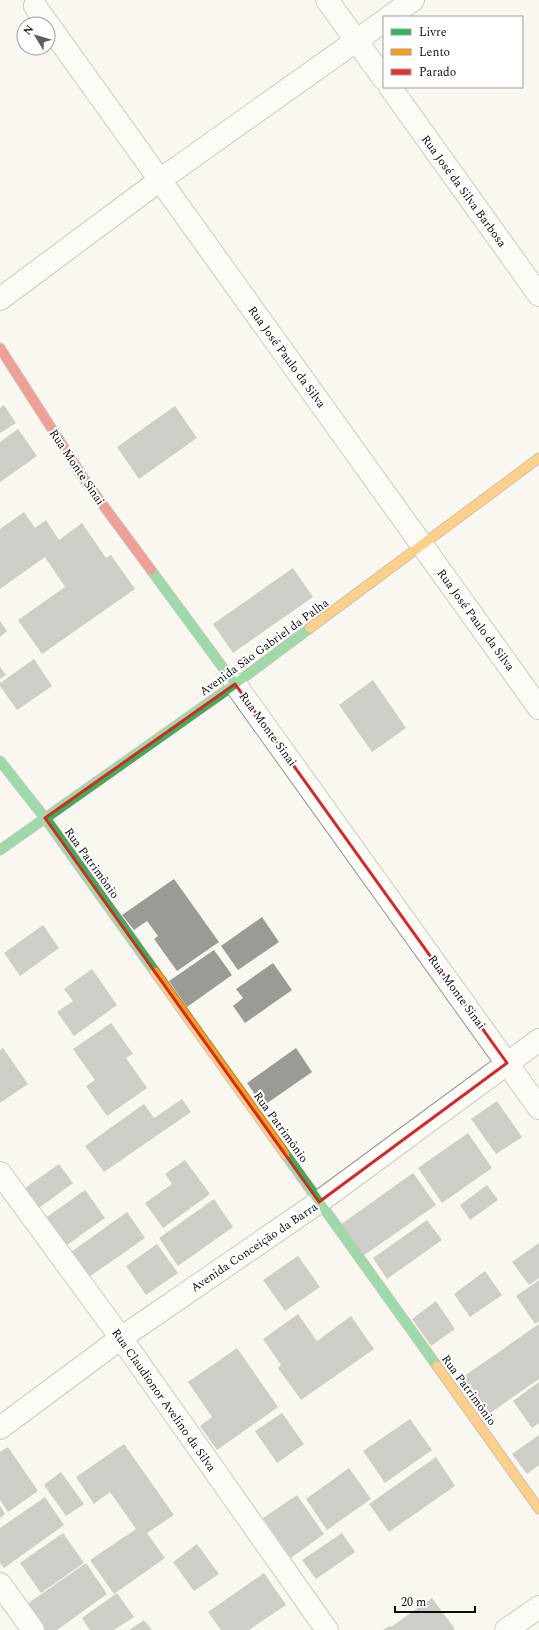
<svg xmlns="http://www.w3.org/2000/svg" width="539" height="1630" font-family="Spectral,serif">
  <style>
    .building { fill: #9c9a96 }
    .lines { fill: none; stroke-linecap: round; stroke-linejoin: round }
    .street-casing { stroke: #93928f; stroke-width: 24 }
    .fast-casing { stroke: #8a8885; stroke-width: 11 }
    .slow-casing { stroke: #8a8885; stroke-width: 11 }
    .jam-casing { stroke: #8a8885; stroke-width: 11 }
    .street { stroke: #fefefd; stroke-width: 22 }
    .fast { stroke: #30b455; stroke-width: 9 }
    .slow { stroke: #ff9f0a; stroke-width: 9 }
    .jam { stroke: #e5322d; stroke-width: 9 }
    .marked { fill: none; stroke: #d62828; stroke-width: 3; stroke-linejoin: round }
    .labels { text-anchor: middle; stroke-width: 4; stroke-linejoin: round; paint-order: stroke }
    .street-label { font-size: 12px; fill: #0c0c0c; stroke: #fff }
  </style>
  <rect width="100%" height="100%" fill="#faf7f0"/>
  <path class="building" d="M4 405 16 423 0 433V408Z
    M175 406 197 438 139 479 117 447Z
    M18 429 37 456 0 482V442Z
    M24 512 35 528 46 520 59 540 82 523 106 558 111 555 135 589 42 654 18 620 65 587 45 557 0 589V529Z
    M293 568 313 597 233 653 213 624Z
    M0 621 7 631 0 637Z
    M34 659 52 686 17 710 0 686V683Z
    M0 667 6 675 0 679Z
    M373 680 406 728 372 752 339 705Z
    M174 879 219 942 177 971 154 939 158 936 147 921 134 930 122 915Z
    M262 917 279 942 238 970 221 946Z
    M43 925 59 948 20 976 4 953Z
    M214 950 232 975 187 1007 169 981Z
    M273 963 292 990 245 1023 233 1006 243 998 236 989Z
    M92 969 117 1005 74 1036 57 1012 73 1001 64 989Z
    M111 1023 133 1054 126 1058 147 1088 107 1116 86 1086 95 1080 73 1049Z
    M3 1048 28 1084 0 1103V1050Z
    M296 1048 312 1072 263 1106 247 1083Z
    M182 1099 191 1112 104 1172 85 1146 144 1104 154 1118Z
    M497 1101 522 1137 496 1154 471 1119Z
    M468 1133 492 1168 442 1203 418 1168Z
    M185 1160 210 1194 163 1228 145 1203 172 1184 165 1174Z
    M59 1164 73 1183 39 1208 25 1188Z
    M413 1173 436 1205 363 1256 340 1225Z
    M487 1185 498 1200 470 1220 460 1205Z
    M85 1190 105 1218 64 1247 44 1219Z
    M214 1199 233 1227 178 1266 159 1238Z
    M127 1212 145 1238 89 1277 71 1252Z
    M427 1220 442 1240 387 1279 373 1258Z
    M539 1243V1278L529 1285 512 1262Z
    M157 1244 178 1273 146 1295 126 1266Z
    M298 1256 320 1287 285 1311 263 1280Z
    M485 1271 502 1295 470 1317 454 1294Z
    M539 1280V1321L535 1324 516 1296Z
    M436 1301 455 1329 431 1346 412 1319Z
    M298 1314 317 1341 351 1316 374 1349 301 1400 278 1368 281 1365 263 1339Z
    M539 1324V1379L483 1418 457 1381Z
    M237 1348 278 1407 217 1450 200 1426 212 1417 188 1382Z
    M539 1382V1423L532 1428 513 1401Z
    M282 1413 304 1444 277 1463 255 1431Z
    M410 1419 432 1450 385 1483 363 1451Z
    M539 1435V1465L527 1474 512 1454Z
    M124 1444 174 1515 147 1533 165 1558 114 1594 90 1560 136 1529 110 1492 94 1504 76 1477Z
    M8 1447 38 1491 8 1512 0 1500V1452Z
    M436 1457 455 1486 389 1532 369 1504Z
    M349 1468 371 1499 327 1530 306 1499Z
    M61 1472 84 1504 66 1516 44 1485Z
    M297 1495 324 1534 291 1558 263 1518Z
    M45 1497 64 1525 4 1568 0 1563V1528Z
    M0 1506 5 1514 0 1518Z
    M63 1533 84 1563 41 1593 20 1563Z
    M342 1533 355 1552 316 1579 302 1560Z
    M197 1544 219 1574 194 1591 173 1562Z
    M86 1563 107 1594 57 1630H45L27 1604Z
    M264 1573 286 1605 249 1630H221L208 1612Z
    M117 1593 134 1617 114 1630H90L82 1618Z
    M432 1598 455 1629 453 1630H383L390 1626 391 1627Z
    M144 1620 152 1630H129Z"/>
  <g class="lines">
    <g class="street-casing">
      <path id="street" d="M327 0 384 79
        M35 6 539 708
        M389 17 413 0
        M390 87 539 295
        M0 299 160 180 384 21
        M235 684 539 1108
        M0 1173 121 1338 327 1630
        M0 1428 121 1338 319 1202 539 1040
        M0 1584 33 1630
        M506 1630 539 1607"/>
    </g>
    <g class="fast-casing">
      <path id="fast" d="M151 570 235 684
        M0 761 45 818 155 972
        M0 850 235 684 310 628
        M285 1154 437 1366"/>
    </g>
    <g class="slow-casing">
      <path id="slow" d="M310 628 539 458
        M155 972 285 1154
        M437 1366 539 1509"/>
    </g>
    <g class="jam-casing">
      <path id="jam" d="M0 348 86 482 151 570"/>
    </g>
    <use href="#street" class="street"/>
    <use href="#fast" class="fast"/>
    <use href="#slow" class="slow"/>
    <use href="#jam" class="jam"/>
  </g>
  <path d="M0 0H539V1630H0ZM235 684 507 1063 319 1202 45 818Z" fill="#faf7f0" fill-opacity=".55" fill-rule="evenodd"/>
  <path class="marked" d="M235 684 507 1063 319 1202 45 818Z"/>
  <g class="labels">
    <g class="street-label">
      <text transform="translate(464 191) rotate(54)" y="4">Rua José da Silva Barbosa</text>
      <text transform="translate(287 357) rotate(54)" y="4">Rua José Paulo da Silva</text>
      <text transform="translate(77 467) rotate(56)" y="4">Rua Monte Sinai</text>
      <text transform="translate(476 620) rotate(54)" y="4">Rua José Paulo da Silva</text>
      <text transform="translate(264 647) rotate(-36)" y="4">Avenida São Gabriel da Palha</text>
      <text transform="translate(268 729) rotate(54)" y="4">Rua Monte Sinai</text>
      <text transform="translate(92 863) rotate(54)" y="4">Rua Patrimônio</text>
      <text transform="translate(457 992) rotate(54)" y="4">Rua Monte Sinai</text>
      <text transform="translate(281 1127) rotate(54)" y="4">Rua Patrimônio</text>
      <text transform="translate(254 1247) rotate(-34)" y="4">Avenida Conceição da Barra</text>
      <text transform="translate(469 1390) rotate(54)" y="4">Rua Patrimônio</text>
      <text transform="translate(164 1400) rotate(55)" y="4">Rua Claudionor Avelino da Silva</text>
    </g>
  </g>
  <rect x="383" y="16" width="140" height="72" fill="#ffffff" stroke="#9e9e9e"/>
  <rect x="391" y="29" width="20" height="6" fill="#30b455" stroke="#9e9e9e"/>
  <text x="419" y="36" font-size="12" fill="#0c0c0c">Livre</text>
  <rect x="391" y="49" width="20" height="6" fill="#ff9f0a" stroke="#9e9e9e"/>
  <text x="419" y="56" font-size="12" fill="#0c0c0c">Lento</text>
  <rect x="391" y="69" width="20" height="6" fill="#e5322d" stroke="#9e9e9e"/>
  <text x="419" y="76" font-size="12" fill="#0c0c0c">Parado</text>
  <g transform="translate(36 36) rotate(308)"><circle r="19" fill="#ffffff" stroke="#9e9e9e"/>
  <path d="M0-3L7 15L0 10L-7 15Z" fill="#5f5e5c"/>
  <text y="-6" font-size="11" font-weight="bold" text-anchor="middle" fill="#0c0c0c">N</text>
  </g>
  <path d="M395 1606v6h80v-6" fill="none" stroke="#0c0c0c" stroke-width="2"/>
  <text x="401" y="1606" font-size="12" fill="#0c0c0c" stroke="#ffffff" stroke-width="3" paint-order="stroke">20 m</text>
</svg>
